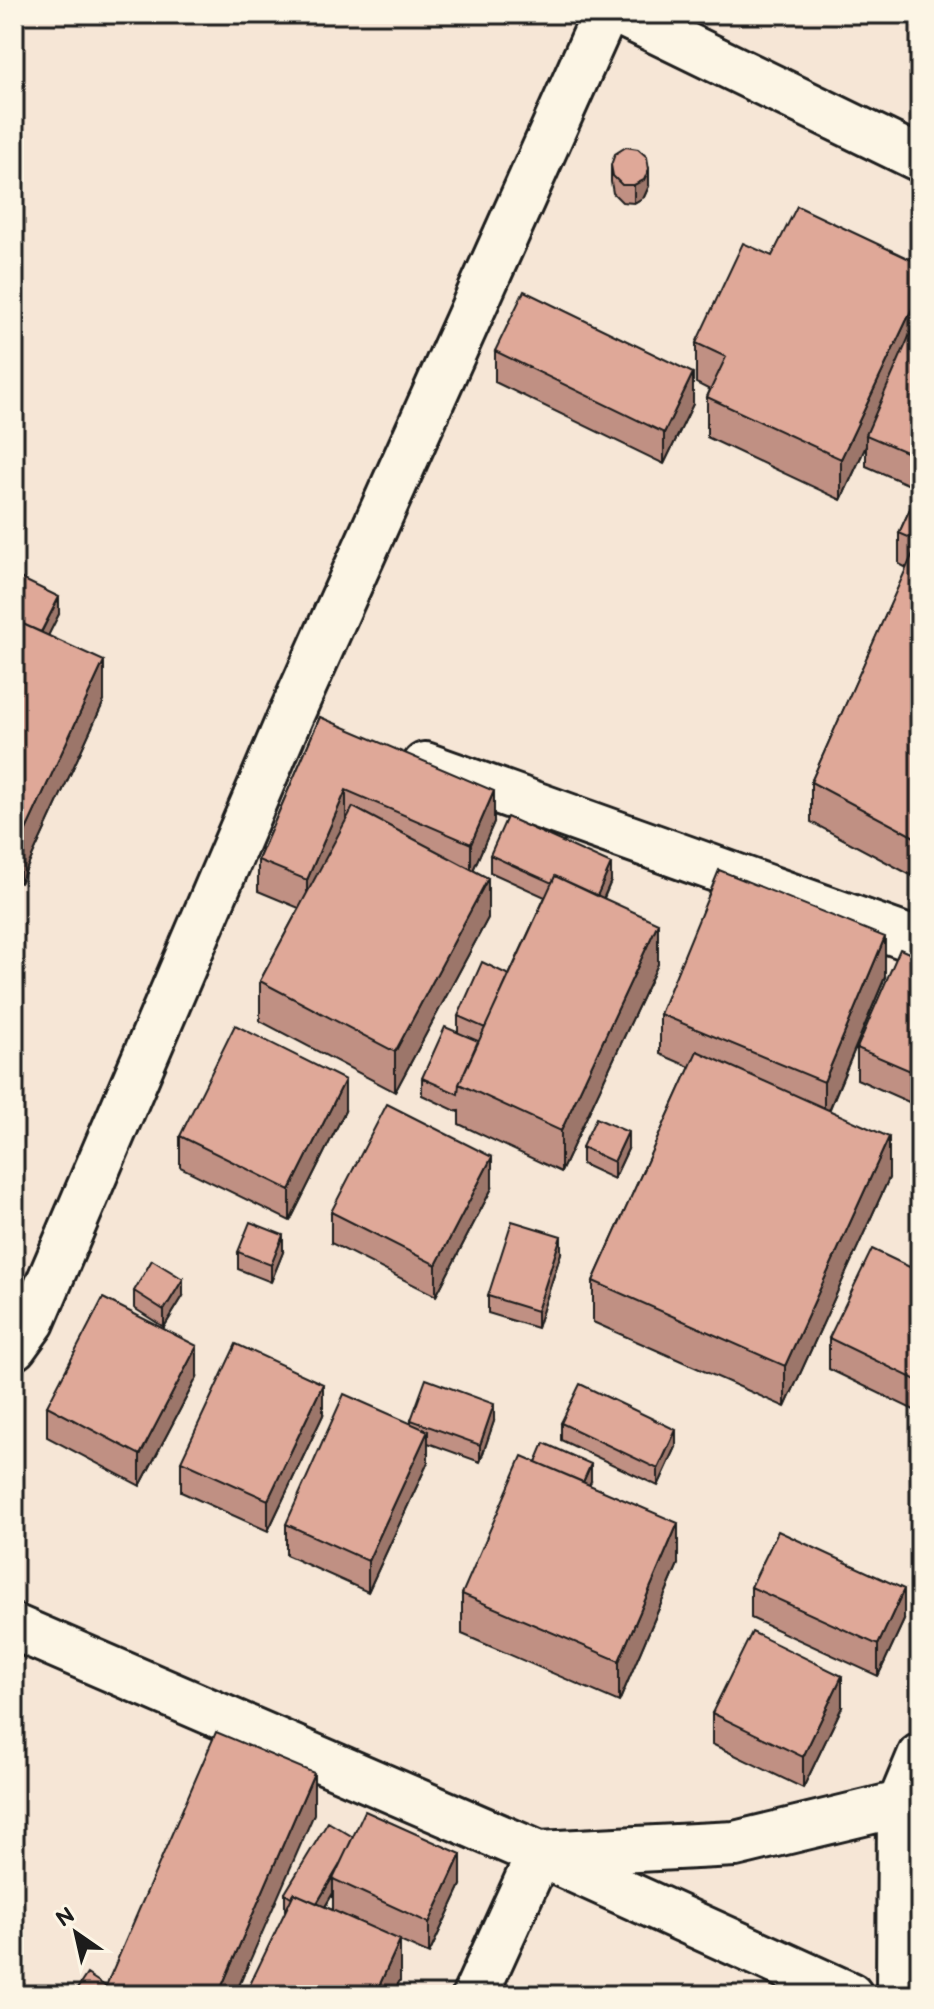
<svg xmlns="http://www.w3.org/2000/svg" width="934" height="2009" font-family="'Balsamiq Sans',sans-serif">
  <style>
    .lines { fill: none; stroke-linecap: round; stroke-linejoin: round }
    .minor-casing { stroke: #1c1c1c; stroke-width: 50 }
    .minor { stroke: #fcf5e5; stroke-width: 44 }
    .wall { fill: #c09083; stroke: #1c1c1c; stroke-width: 2; fill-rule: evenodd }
    .shaded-wall { fill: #9c766a; stroke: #1c1c1c; stroke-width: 2 }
    .building { fill: #dfa898; stroke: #1c1c1c; stroke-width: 2 }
  </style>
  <rect width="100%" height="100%" fill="#f6e6d6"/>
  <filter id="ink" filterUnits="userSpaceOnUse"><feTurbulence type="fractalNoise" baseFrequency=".0125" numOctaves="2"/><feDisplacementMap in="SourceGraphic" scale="16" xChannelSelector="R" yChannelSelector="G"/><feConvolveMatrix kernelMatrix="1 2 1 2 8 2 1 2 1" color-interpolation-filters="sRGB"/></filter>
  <g filter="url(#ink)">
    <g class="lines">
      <g class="minor-casing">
        <path id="minor" d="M622 14 920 159
          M425 765 920 942
          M14 1347 32 1322 290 717 605 14
          M14 1627 539 1854 850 1995
          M475 1995 539 1854 735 1844 900 1804
          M899 1995 900 1804 920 1756"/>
      </g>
      <use href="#minor" class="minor"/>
    </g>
    <path class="wall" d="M611 165 649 186 644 197 634 203 622 202 613 193 611 182Z
      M772 256 920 264V880L811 822V782L907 568 899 564V533L919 489 866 466V446L841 500 707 437V397L710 390 696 383V343Z
      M495 351 693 404 664 464 495 382Z
      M14 575 59 614 48 635 104 701 20 883 14 880Z
      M320 717 494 822 473 870 488 918 395 1092 260 1021V981L299 908 258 891V860Z
      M490 855 611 881 604 898 658 964 561 1172 459 1124V1110L458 1112 422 1095V1078L458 1032V1016L509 975 545 897 490 872Z
      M920 958V1107L857 1079V1048Z
      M885 977 829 1111 889 1178 785 1407 593 1322V1281L690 1067 660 1054V1014Z
      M345 1111 290 1221 180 1167V1136Z
      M582 1147 628 1149 614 1179 582 1164Z
      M492 1188 436 1296 331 1243V1212Z
      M238 1252H283L271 1282 238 1269Z
      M561 1253 537 1328 488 1313V1296Z
      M920 1272V1413L829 1369V1338Z
      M134 1291 183 1296 164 1327 134 1308Z
      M197 1377 140 1486 47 1437V1406Z
      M323 1415 268 1531 181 1492V1461Z
      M411 1420 494 1421 480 1462 428 1443V1462L368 1592 286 1555V1524L411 1424Z
      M561 1423 676 1447 658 1486 561 1440Z
      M536 1462 591 1481 589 1485 678 1564 619 1702 462 1634V1594Z
      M751 1587 904 1620 878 1676 751 1618Z
      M842 1707 803 1788 712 1744V1713Z
      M353 1837 461 1885 429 1954 400 1941V1980L285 1911V1893ZM333 1893V1910L325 1907Z"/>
    <path class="shaded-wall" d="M649 169V186L644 197 634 203V185Z
      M920 292V333L866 435V446L841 500V459Z
      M693 373V404L664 464V433Z
      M59 597V614L40 652V635Z
      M104 661V701L20 883V843Z
      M346 790V821L307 911V880Z
      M494 791V822L471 875V844Z
      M611 864V881L594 919V902Z
      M488 878V918L395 1092V1052Z
      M658 923V964L561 1172V1131Z
      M885 937V977L824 1122V1082Z
      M345 1080V1111L290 1221V1190Z
      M628 1132V1149L614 1179V1162Z
      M889 1137V1178L785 1407V1366Z
      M492 1157V1188L436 1296V1265Z
      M283 1235V1252L271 1282V1265Z
      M561 1236V1253L537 1328V1311Z
      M183 1279V1296L164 1327V1310Z
      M197 1346V1377L140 1486V1455Z
      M323 1384V1415L268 1531V1500Z
      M494 1404V1421L480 1462V1445Z
      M676 1430V1447L658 1486V1469Z
      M428 1431V1462L368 1592V1561Z
      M591 1464V1481L577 1513V1496Z
      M678 1523V1564L619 1702V1661Z
      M904 1589V1620L878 1676V1645Z
      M842 1676V1707L803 1788V1757Z
      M314 1773V1814L235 1995H218Z
      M356 1838 333 1879V1893L313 1927V1910Z
      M461 1854V1885L429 1954V1923Z
      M400 1940V1980L393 1995H375Z"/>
    <path class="building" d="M626 147 638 149 647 157 649 169 644 180 634 185H622L613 176 611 165 615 154Z
      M797 206 920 264V292L841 459 707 397 726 357 696 343 743 243 772 256Z
      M524 291 693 373 664 433 495 351Z
      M915 323 920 325V458L866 435Z
      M920 487V542L899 533Z
      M918 542 920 543V840L811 782Z
      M14 575 59 597 41 632 14 620Z
      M14 620 104 661 20 843 14 840Z
      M320 717 494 791 471 844 346 790 307 880 258 860Z
      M353 807 488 878 395 1052 260 981Z
      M507 817 611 864 597 896 555 876 552 883 490 855Z
      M719 870 885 937 824 1082 660 1014Z
      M555 876 658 923 561 1131 459 1084Z
      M900 949 920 958V1075L857 1048Z
      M482 962 509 975 485 1028 458 1016Z
      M235 1025 345 1080 290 1190 180 1136Z
      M445 1027 478 1041 459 1084 458 1094 422 1078Z
      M697 1051 889 1137 785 1366 593 1281Z
      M387 1104 492 1157 436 1265 331 1212Z
      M596 1118 628 1132 614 1162 582 1147Z
      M512 1221 561 1236 537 1311 488 1296Z
      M250 1222 283 1235 271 1265 238 1252Z
      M872 1249 920 1272V1382L829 1338Z
      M152 1260 183 1279 164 1310 134 1291Z
      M103 1298 197 1346 140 1455 47 1406Z
      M236 1344 323 1384 268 1500 181 1461Z
      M426 1379 494 1404 480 1445 411 1420Z
      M580 1384 676 1430 658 1469 561 1423Z
      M344 1394 428 1431 368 1561 286 1524Z
      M544 1443 591 1464 583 1482 536 1462Z
      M522 1456 678 1523 619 1661 462 1594Z
      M778 1531 904 1589 878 1645 751 1587Z
      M752 1632 842 1676 803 1757 712 1713Z
      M216 1732 314 1773 218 1995H102Z
      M365 1811 461 1854 429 1923 333 1879Z
      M328 1822 353 1837 339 1866 317 1903 294 1893 291 1897 285 1893Z
      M294 1893 400 1940 375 1995H245Z
      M87 1974 105 1986 102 1995H73Z"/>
  </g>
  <rect width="934" height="2009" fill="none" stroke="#fcf5e5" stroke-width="48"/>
  <rect x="24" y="24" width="886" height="1961" fill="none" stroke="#1c1c1c" stroke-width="3" filter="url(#ink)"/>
  <g transform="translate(76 1933) rotate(326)" stroke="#fcf5e5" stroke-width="6" paint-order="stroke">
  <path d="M0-6L14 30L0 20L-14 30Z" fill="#1c1c1c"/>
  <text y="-12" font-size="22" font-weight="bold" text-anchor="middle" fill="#1c1c1c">N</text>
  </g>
</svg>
